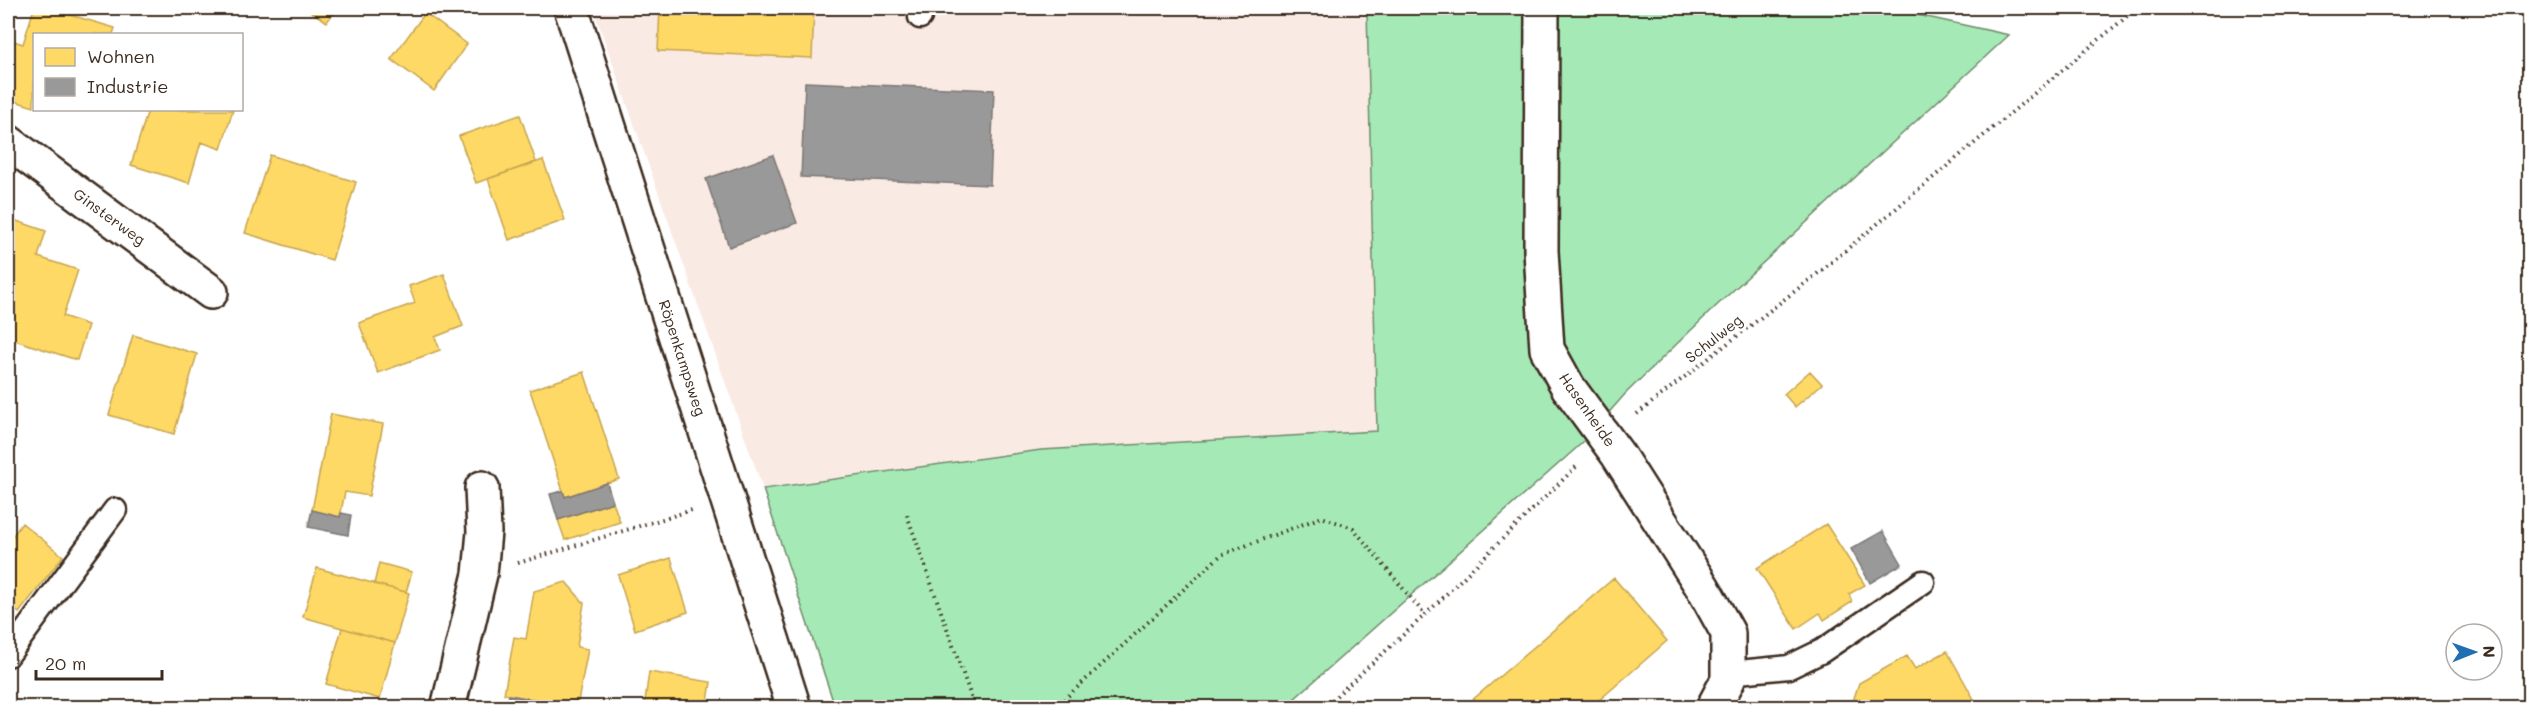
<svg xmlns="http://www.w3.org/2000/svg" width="2537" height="715" font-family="Mali,sans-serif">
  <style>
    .built { fill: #faeae4 }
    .green { fill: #a5eab6; stroke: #708a6a; stroke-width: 1.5 }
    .homes { fill: #ffd966; stroke: #c4a450; stroke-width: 1.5 }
    .industry { fill: #999; stroke: #7d7874; stroke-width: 1.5 }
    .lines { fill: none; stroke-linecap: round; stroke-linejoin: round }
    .service-casing { stroke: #3b2a1e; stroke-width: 27 }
    .minor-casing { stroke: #3b2a1e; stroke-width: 38 }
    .path { stroke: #3b2a1e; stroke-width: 4; stroke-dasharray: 1.5 4.5; stroke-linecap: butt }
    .service { stroke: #fff; stroke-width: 22 }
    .minor { stroke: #fff; stroke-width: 33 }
    .labels { text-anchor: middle; stroke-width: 6; stroke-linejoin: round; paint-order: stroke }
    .street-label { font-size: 15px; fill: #3b2a1e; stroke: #fff }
  </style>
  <rect width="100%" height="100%" fill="#fff"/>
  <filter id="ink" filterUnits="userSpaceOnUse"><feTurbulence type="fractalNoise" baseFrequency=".0167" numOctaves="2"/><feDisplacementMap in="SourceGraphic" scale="12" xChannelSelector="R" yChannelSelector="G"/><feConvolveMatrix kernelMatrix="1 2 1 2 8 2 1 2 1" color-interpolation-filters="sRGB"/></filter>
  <g filter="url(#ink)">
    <path class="built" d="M593 8H1367L1377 431 1041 450 763 489Z"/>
    <path class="green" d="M1367 8H1886L2009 35 1713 309 1626 393 1582 443 1285 707H835L763 489 1041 450 1377 431Z"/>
    <path class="homes" d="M34 8H47L115 28 113 34H34V107L8 99V39L23 44Z
      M305 8H337L327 22Z
      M660 8H814L812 58 658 51Z
      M425 13 467 44 434 91 391 59Z
      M148 110H233L221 149 201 142 189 183 131 165Z
      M520 115 536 162 476 183 459 136Z
      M270 155 356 182 332 260 245 233Z
      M543 160 565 220 509 240 488 179Z
      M8 218 46 231 38 257 78 270 63 316 88 325 77 360 8 338Z
      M444 274 463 326 435 337 440 350 378 373 359 323 415 303 409 286Z
      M133 335 197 354 174 434 109 415Z
      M1810 371 1822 384 1795 407 1784 394Z
      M584 372 619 479 565 497 530 390Z
      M331 414 383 424 369 496 345 492 340 517 312 510Z
      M613 502 620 522 565 540 558 520Z
      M22 523 63 556 19 613 8 604V542Z
      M1826 524 1865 585 1849 594 1852 602 1824 620 1820 613 1796 629 1757 568Z
      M671 558 688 612 635 630 618 575Z
      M379 563 412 572 406 592 374 584Z
      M317 568 409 593 395 643 303 617Z
      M1614 578 1667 641 1620 682 1590 708H1463Z
      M566 582 584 603 577 647 588 649 577 707 504 694 514 637 526 639 534 591Z
      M342 628 395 643 380 699 326 684Z
      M1947 651 1979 708H1859L1854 698 1859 683 1907 656 1915 669Z
      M649 672 711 682 707 708H644Z"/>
    <path class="industry" d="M805 82 994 90 990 185 801 177Z
      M773 155 797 223 729 247 706 179Z
      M607 483 613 502 558 520 550 494 563 491 565 497Z
      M312 510 340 517 341 513 351 515 348 535 308 527Z
      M1883 531 1902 564 1870 583 1851 549Z
      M509 695 565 705V708H506Z"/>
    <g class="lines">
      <g class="service-casing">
        <path id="service" d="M920 8V17
          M8 655 115 510
          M1728 673 1789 667 1822 651 1923 582"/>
      </g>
      <g class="minor-casing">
        <path id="minor" d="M571 8 794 708
          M1542 8 1541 251 1547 349 1568 387 1618 455 1703 588 1728 633V680L1713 708
          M8 142 211 292
          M448 708 480 574 484 532 482 488"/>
      </g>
      <path class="path" d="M1637 414 1822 270 2137 8
        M907 515 975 708
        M518 563 692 510
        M1055 708 1221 555 1322 517 1353 528 1425 615
        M1323 708 1425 615 1579 464"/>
      <use href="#service" class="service"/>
      <use href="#minor" class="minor"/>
    </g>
  </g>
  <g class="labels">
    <g class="street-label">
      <text transform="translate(109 217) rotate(36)" y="5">Ginsterweg</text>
      <text transform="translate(1714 339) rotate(-38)" y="5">Schulweg</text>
      <text transform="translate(682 358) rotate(72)" y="5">Röpenkampsweg</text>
      <text transform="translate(1587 410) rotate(55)" y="5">Hasenheide</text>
    </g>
  </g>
  <rect width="2537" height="715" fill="none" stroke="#fff" stroke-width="30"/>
  <rect x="15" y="15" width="2507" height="685" fill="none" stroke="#3b2a1e" stroke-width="2" filter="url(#ink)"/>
  <rect x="33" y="33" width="210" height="78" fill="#ffffff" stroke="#b1aaa5" stroke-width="1.5"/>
  <rect x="45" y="48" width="30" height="18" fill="#ffd966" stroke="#b1aaa5" stroke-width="1.5"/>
  <text x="87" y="63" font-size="18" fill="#3b2a1e">Wohnen</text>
  <rect x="45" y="78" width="30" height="18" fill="#999999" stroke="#b1aaa5" stroke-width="1.5"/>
  <text x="87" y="93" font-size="18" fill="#3b2a1e">Industrie</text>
  <g transform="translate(2474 652) rotate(89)"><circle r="28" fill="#ffffff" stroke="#b1aaa5" stroke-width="1.5"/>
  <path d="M0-4.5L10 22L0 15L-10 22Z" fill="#1f6fb2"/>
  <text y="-9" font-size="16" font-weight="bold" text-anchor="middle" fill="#3b2a1e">N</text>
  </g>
  <path d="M36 670v9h126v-9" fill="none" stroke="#3b2a1e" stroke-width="3"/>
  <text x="45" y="670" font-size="18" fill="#3b2a1e" stroke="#ffffff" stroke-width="4.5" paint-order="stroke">20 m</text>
</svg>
